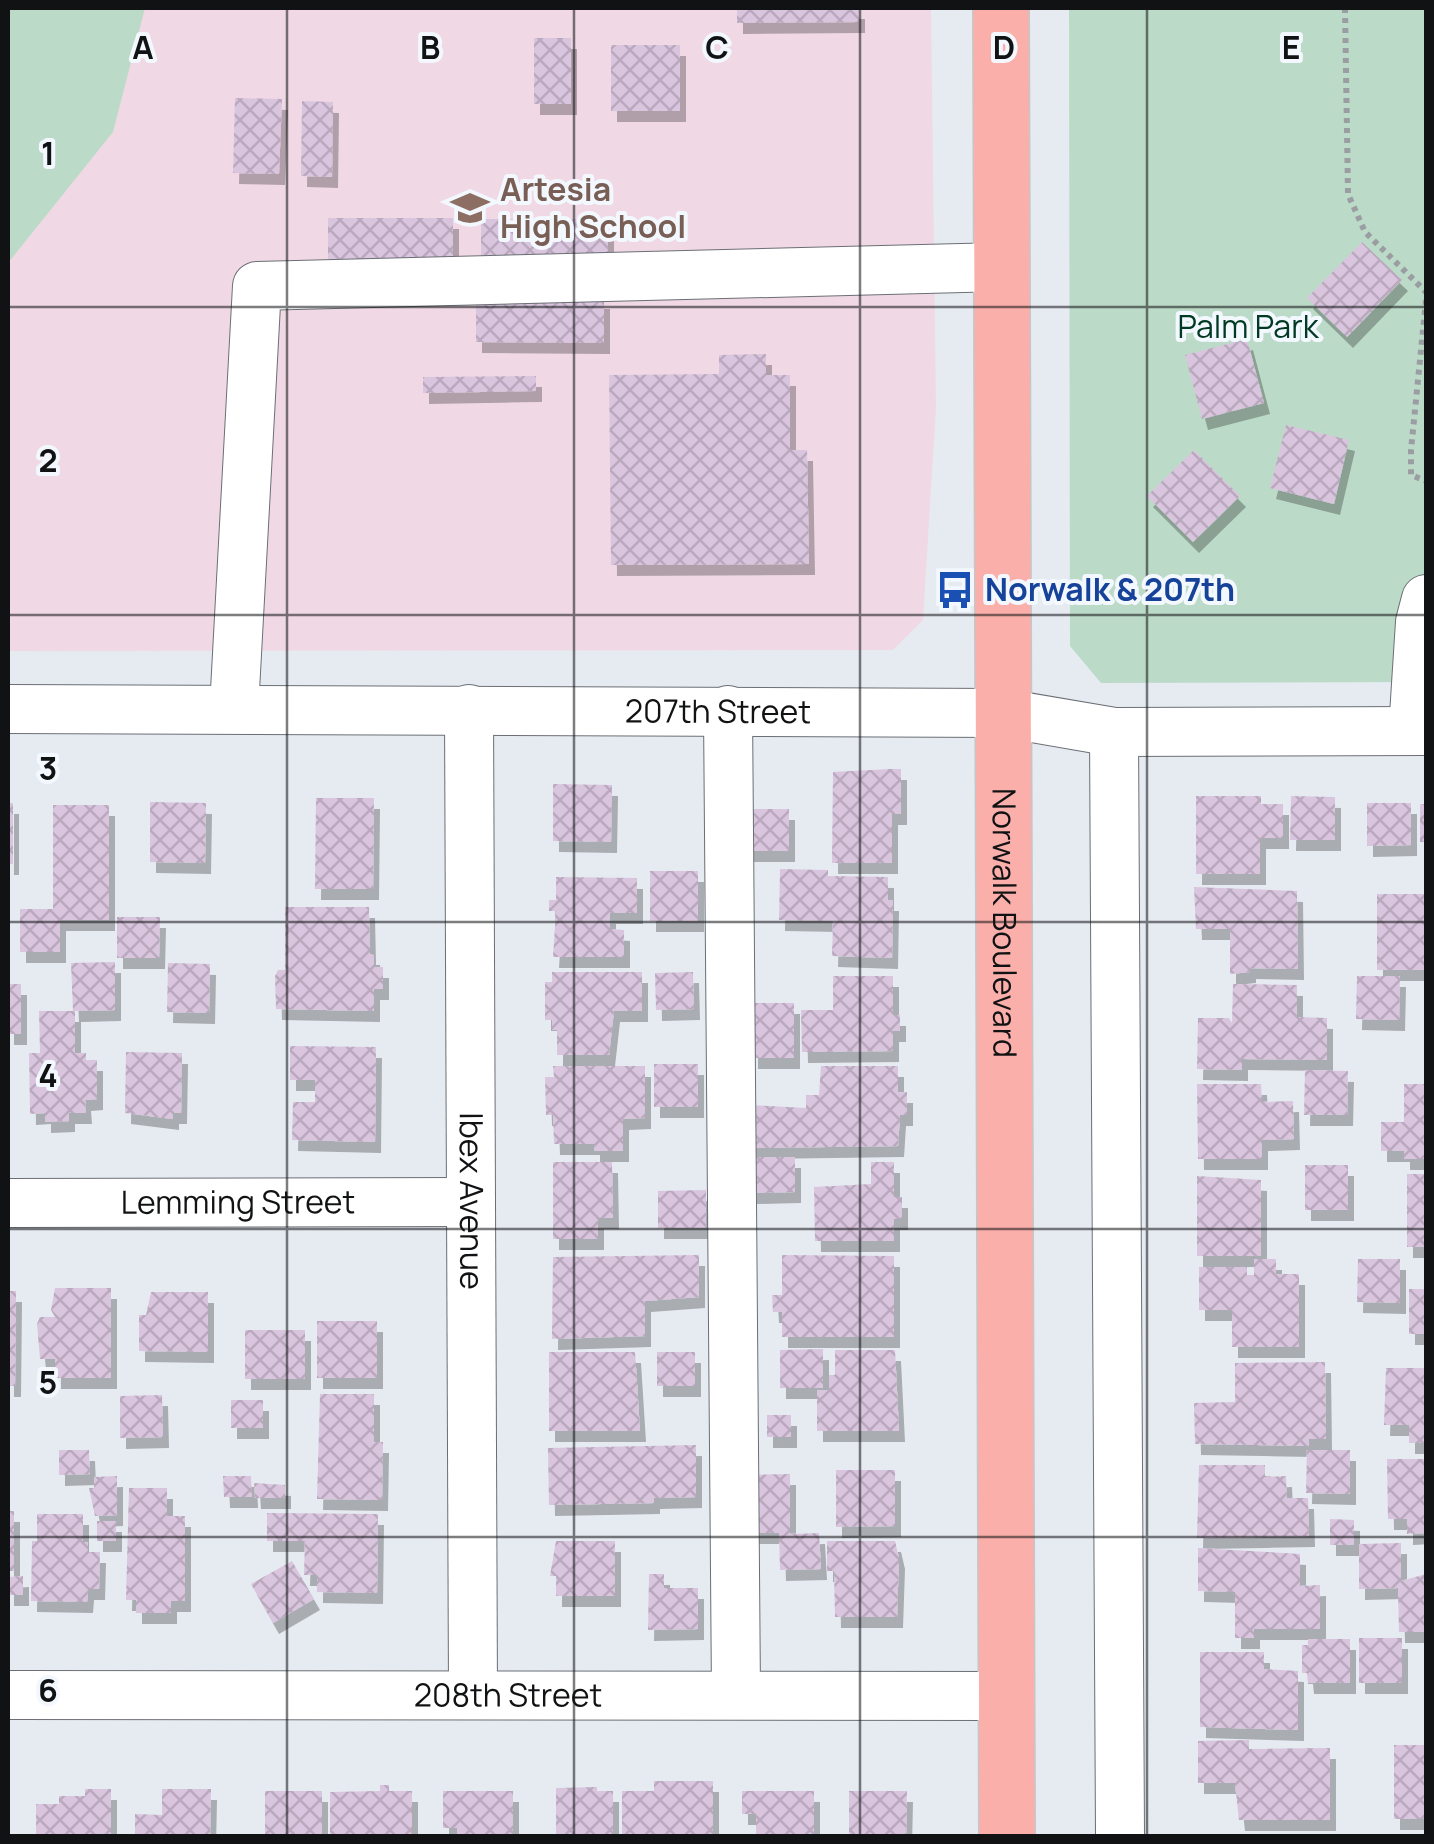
<svg xmlns="http://www.w3.org/2000/svg" width="1434" height="1844" font-family="Manrope,sans-serif">
  <style>
    .education { fill: #f0d9e5 }
    .green { fill: #bcdac8 }
    .building { fill: url(#building-cross-hatch); filter: url(#shadow) }
    .lines { fill: none; stroke-linecap: round; stroke-linejoin: round }
    .minor-casing { stroke: #6b6f75; stroke-width: 50 }
    .major-casing { stroke: #c6c6c7; stroke-width: 58 }
    .path { stroke: #9a9ea3; stroke-width: 6; stroke-dasharray: 5 5; stroke-linecap: butt }
    .minor { stroke: #fff; stroke-width: 48 }
    .major { stroke: #fbafaa; stroke-width: 55 }
    .grid { fill: none; stroke: #111214; stroke-width: 2.5; stroke-opacity: 0.55 }
    .labels { text-anchor: middle; stroke-width: 8; stroke-linejoin: round; paint-order: stroke }
    .education-label { font-size: 32px; font-weight: bold; fill: #785e54; stroke: #f3f8ff; text-anchor: start }
    .park-label { font-size: 32px; fill: #003a23; stroke: #f3f8ff }
    .transit-label { font-size: 32px; font-weight: bold; fill: #164399; stroke: #f3f8ff; text-anchor: start }
    .street-label { font-size: 32px; fill: #111214; stroke: #f3f8ff }
    .grid-label { font-size: 32px; text-anchor: middle; font-weight: bold; fill: #111214; stroke: #f3f8ff; stroke-width: 8; stroke-linejoin: round; paint-order: stroke }
  </style>
  <defs>
    <pattern id="building-cross-hatch" width="8" height="8" patternUnits="userSpaceOnUse" patternTransform="scale(2.5)"><rect width="8" height="8" fill="#dac5de"/><path d="M0 0l8 8M0 8l8-8" fill="none" stroke="#baa8be"/></pattern>
    <filter id="shadow"><feDropShadow dx="6" dy="11" stdDeviation="0" flood-color="#0004"/></filter>
  </defs>
  <rect width="100%" height="100%" fill="#e6ebf2"/>
  <path class="education" d="M8 8H931L936 408 923 620 893 650 8 651Z"/>
  <path class="green" d="M8 8H145L113 132 8 263Z
    M1069 8H1426V682L1101 683 1070 646Z"/>
  <path class="building" d="M737 8H859V22L737 23Z
    M534 38H571V104H534Z
    M611 45H680V111H611Z
    M235 98 282 99 279 174 233 173Z
    M302 101 333 102 332 177 301 176Z
    M328 218H453V264H328Z
    M481 219H608V264H481Z
    M1362 242 1402 280 1347 337 1307 298Z
    M476 297 604 298V343L476 342Z
    M1247 339 1264 403 1202 419 1185 355Z
    M766 354V375H790V450H807L809 564 611 565 609 375 719 374V355Z
    M536 376V391L423 393V377Z
    M1286 425 1349 440 1334 504 1270 488Z
    M1194 450 1240 496 1193 542 1147 496Z
    M890 769H901V814H892V863H832L833 772Z
    M553 784 612 785 611 842 553 841Z
    M1196 796H1261V804H1283V838H1260V874H1196Z
    M1291 796 1335 797V840H1290Z
    M316 798H374L373 889H315Z
    M150 802 206 803 205 863 150 862Z
    M8 803H13V864H8Z
    M1367 803H1411V845L1367 846Z
    M1420 804H1426V842H1420Z
    M53 805H109V920H60V952H20V909H53Z
    M746 809H789V851H746Z
    M780 869 828 870V876L888 877V900H893L892 958 832 956 833 921 779 920Z
    M650 871H698V921H650Z
    M556 877 637 878V913H610V929L624 930V957H553L556 911H549V900H556Z
    M1194 887 1297 891 1298 969 1250 968V972L1230 974V929H1196Z
    M1377 894H1426V970H1377Z
    M285 907H369L370 954H374V967H383V989H374V1011L276 1009 275 976 278 970H285Z
    M117 917H160L159 958H117Z
    M115 962V1010L75 1011V1053H86V1060H97V1099L85 1100 86 1113H69V1121L45 1122V1113L30 1114 29 1053H40L39 1011H73L71 963Z
    M168 963 210 964 209 1013 167 1012Z
    M552 972H642V1011H614L609 1055H557V1030H552V1020H545V982H552Z
    M693 972 694 1009 656 1010 655 973Z
    M833 976H893V1015H900V1031H893V1051L802 1052 801 1010H833Z
    M1357 976H1400L1399 1020 1356 1019Z
    M8 984H21V1034H8Z
    M1233 984 1297 985V1017L1327 1018V1060L1242 1059V1070L1197 1069 1198 1018H1229L1232 1023Z
    M752 1003H794V1058H752Z
    M290 1046 376 1047 375 1142 292 1140 293 1102H315V1080H290Z
    M126 1052 182 1053 181 1113H173V1119L125 1113Z
    M654 1064H698V1107H654Z
    M553 1066H645V1118L623 1119V1151H594V1144H554L553 1115H546L545 1077H554Z
    M821 1066H898V1092H907V1115H900L898 1146 750 1148V1105L806 1108V1095H819Z
    M1305 1070 1348 1071 1347 1115H1304Z
    M1197 1084H1261L1262 1102 1293 1101 1294 1139 1262 1140V1159H1198Z
    M1404 1084H1426V1159H1404V1151H1381V1122H1404Z
    M750 1157H795V1192L751 1193Z
    M553 1162H612L613 1218H598V1239H553Z
    M871 1162H894V1197H902V1219H894V1241H815L814 1187 871 1184Z
    M1305 1165H1348V1210H1305Z
    M1407 1174H1426V1247H1407Z
    M1197 1176 1261 1180V1256H1197Z
    M706 1190V1228H658V1191Z
    M699 1255V1297L645 1301V1336L552 1339 553 1257Z
    M782 1255 894 1256V1337H782V1312H773L772 1295H782Z
    M1254 1259H1276V1274H1299V1347H1232V1310H1199V1267H1247V1275H1254Z
    M1358 1259H1400V1303L1357 1302Z
    M55 1288H111V1378H55V1359H40L37 1324 40 1317H55L51 1310Z
    M1409 1289H1426V1334H1409Z
    M8 1291H16L15 1386H8Z
    M151 1292H208V1352L139 1351V1315H146Z
    M317 1321H377V1378H317Z
    M245 1330H305V1379H245Z
    M823 1349V1388H780V1350Z
    M835 1350H895L899 1431H817V1390H829V1375H835Z
    M549 1352H635L640 1431H549Z
    M657 1352H695V1386H657Z
    M1325 1362 1326 1439H1309V1446L1195 1444 1194 1403 1235 1402V1363Z
    M1386 1368H1426V1443H1409V1425H1384Z
    M320 1394H374V1442H383L382 1500 317 1499Z
    M162 1395 163 1437 120 1438V1396Z
    M231 1400H263V1428H231Z
    M767 1415H791V1437H767Z
    M696 1445V1497L654 1498V1503L549 1505 548 1448Z
    M59 1450H89L90 1474 59 1475Z
    M1307 1450H1350V1494L1306 1493Z
    M1387 1459H1426V1533L1407 1534V1519H1388Z
    M1199 1465H1265V1477L1286 1476 1287 1498H1308L1309 1536 1197 1538Z
    M836 1470H895V1526L836 1527Z
    M790 1474V1534L819 1533 821 1569 780 1570 779 1533H747L746 1475Z
    M117 1476V1515L95 1516 89 1488H94V1477Z
    M223 1476H251L252 1497H224Z
    M254 1483 285 1485V1498H255Z
    M129 1488H167V1516H185V1601H171V1613H136V1600H126Z
    M8 1511H14V1571H8Z
    M267 1513 378 1514 377 1593 317 1592V1575H304L305 1541H267Z
    M37 1514H83V1542H88V1552H100L99 1589H88L87 1602 31 1601 32 1541H37Z
    M1330 1519 1354 1520V1545H1330Z
    M97 1521H116V1541H97Z
    M556 1541H615V1596H556V1576H550Z
    M827 1541H895L899 1558 897 1617H835L834 1571H827Z
    M1401 1543V1581L1426 1574V1632H1399L1398 1588 1359 1589V1544Z
    M1198 1548 1300 1554V1586L1320 1585V1629H1254V1638H1235V1592L1198 1591Z
    M292 1561 314 1599 273 1623 251 1584Z
    M649 1574H664V1588H698V1629L648 1630Z
    M23 1576V1595H8V1577Z
    M1359 1638H1402V1683H1359Z
    M1308 1639H1350V1683H1308L1307 1673H1302V1645H1308Z
    M1200 1652H1264V1669L1298 1671V1730L1200 1727Z
    M1249 1740V1749L1330 1748V1820H1239L1235 1783H1198V1741Z
    M1394 1745H1426V1819H1394Z
    M654 1781H713V1836H622V1791H654Z
    M380 1785H389V1791H412V1836H330V1792L380 1791Z
    M597 1787V1791H613V1836H556V1788Z
    M85 1789H111V1836H36V1804H59V1796H85Z
    M162 1789H211L210 1836H135V1814L162 1815Z
    M265 1791H322V1836H265Z
    M443 1791H513V1836H457V1828H443Z
    M742 1791H814V1836H756V1814H742Z
    M849 1791H907L906 1836H849Z"/>
  <g class="lines">
    <g class="minor-casing">
      <g id="minor">
        <path id="s1" d="M8 709 1003 713 1114 732 1426 731"/>
        <path d="M234 709 257 286 1002 267"/>
        <path id="s2" d="M469 709 473 1693"/>
        <path d="M728 710 736 1694"/>
        <path d="M1413 731 1420 622 1426 599"/>
        <path d="M1114 732 1120 1836"/>
        <path id="s3" d="M8 1203 469 1202"/>
        <path id="s4" d="M8 1695 1006 1696"/>
      </g>
    </g>
    <g class="major-casing">
      <g id="major">
        <path id="s5" d="M1001 8 1007 1836"/>
      </g>
    </g>
    <path class="path" d="M1345 8 1348 194 1365 232 1426 292
      M1426 300 1411 450V475L1426 481"/>
    <use href="#minor" class="minor"/>
    <use href="#major" class="major"/>
  </g>
  <path class="grid" d="M287 8V1836M574 8V1836M860 8V1836M1147 8V1836M8 307H1426M8 615H1426M8 922H1426M8 1229H1426M8 1537H1426"/>
  <defs>
    <g id="school-bare" transform="scale(3)"><path d="M0-5L7-2L0 1L-7-2ZM-4 1L0 2.5L4 1V4Q0 6-4 4Z" fill="#8d6e63" stroke="#f3f8ff" stroke-width="2.5" paint-order="stroke"/></g>
    <g id="bus-bare" transform="scale(3)"><path d="M-5-6H5V4H4V6H2V4H-2V6H-4V4H-5ZM-3.5-4V0h7V-4ZM-3.5 1.2v1.5H-2V1.2ZM2 1.2v1.5H3.5V1.2Z" fill="#1a4fb4" stroke="#f3f8ff" stroke-width="2.5" paint-order="stroke"/></g>
  </defs>
  <g fill-rule="evenodd">
    <use href="#school-bare" x="470" y="208"/>
    <use href="#bus-bare" x="955" y="590"/>
  </g>
  <g class="labels">
    <g class="education-label">
      <text x="500" y="201">Artesia<tspan x="500" dy="37">High School</tspan></text>
    </g>
    <g class="park-label">
      <text x="1248" y="338">Palm Park</text>
    </g>
    <g class="transit-label">
      <text x="985" y="601">Norwalk &amp; 207th</text>
    </g>
    <g class="street-label">
      <text dy="11" stroke="none"><textPath href="#s1" startOffset="710">207th Street</textPath></text>
      <text dy="11" stroke="none"><textPath href="#s5" startOffset="915">Norwalk Boulevard</textPath></text>
      <text dy="11" stroke="none"><textPath href="#s2" startOffset="492">Ibex Avenue</textPath></text>
      <text dy="11" stroke="none"><textPath href="#s3" startOffset="230">Lemming Street</textPath></text>
      <text dy="11" stroke="none"><textPath href="#s4" startOffset="500">208th Street</textPath></text>
    </g>
  </g>
  <g class="grid-label">
    <text x="143" y="59">A</text>
    <text x="430" y="59">B</text>
    <text x="717" y="59">C</text>
    <text x="1004" y="59">D</text>
    <text x="1291" y="59">E</text>
    <text x="48" y="165">1</text>
    <text x="48" y="472">2</text>
    <text x="48" y="780">3</text>
    <text x="48" y="1087">4</text>
    <text x="48" y="1394">5</text>
    <text x="48" y="1702">6</text>
  </g>
  <rect width="1434" height="1844" fill="none" stroke="#111214" stroke-width="20"/>
</svg>
